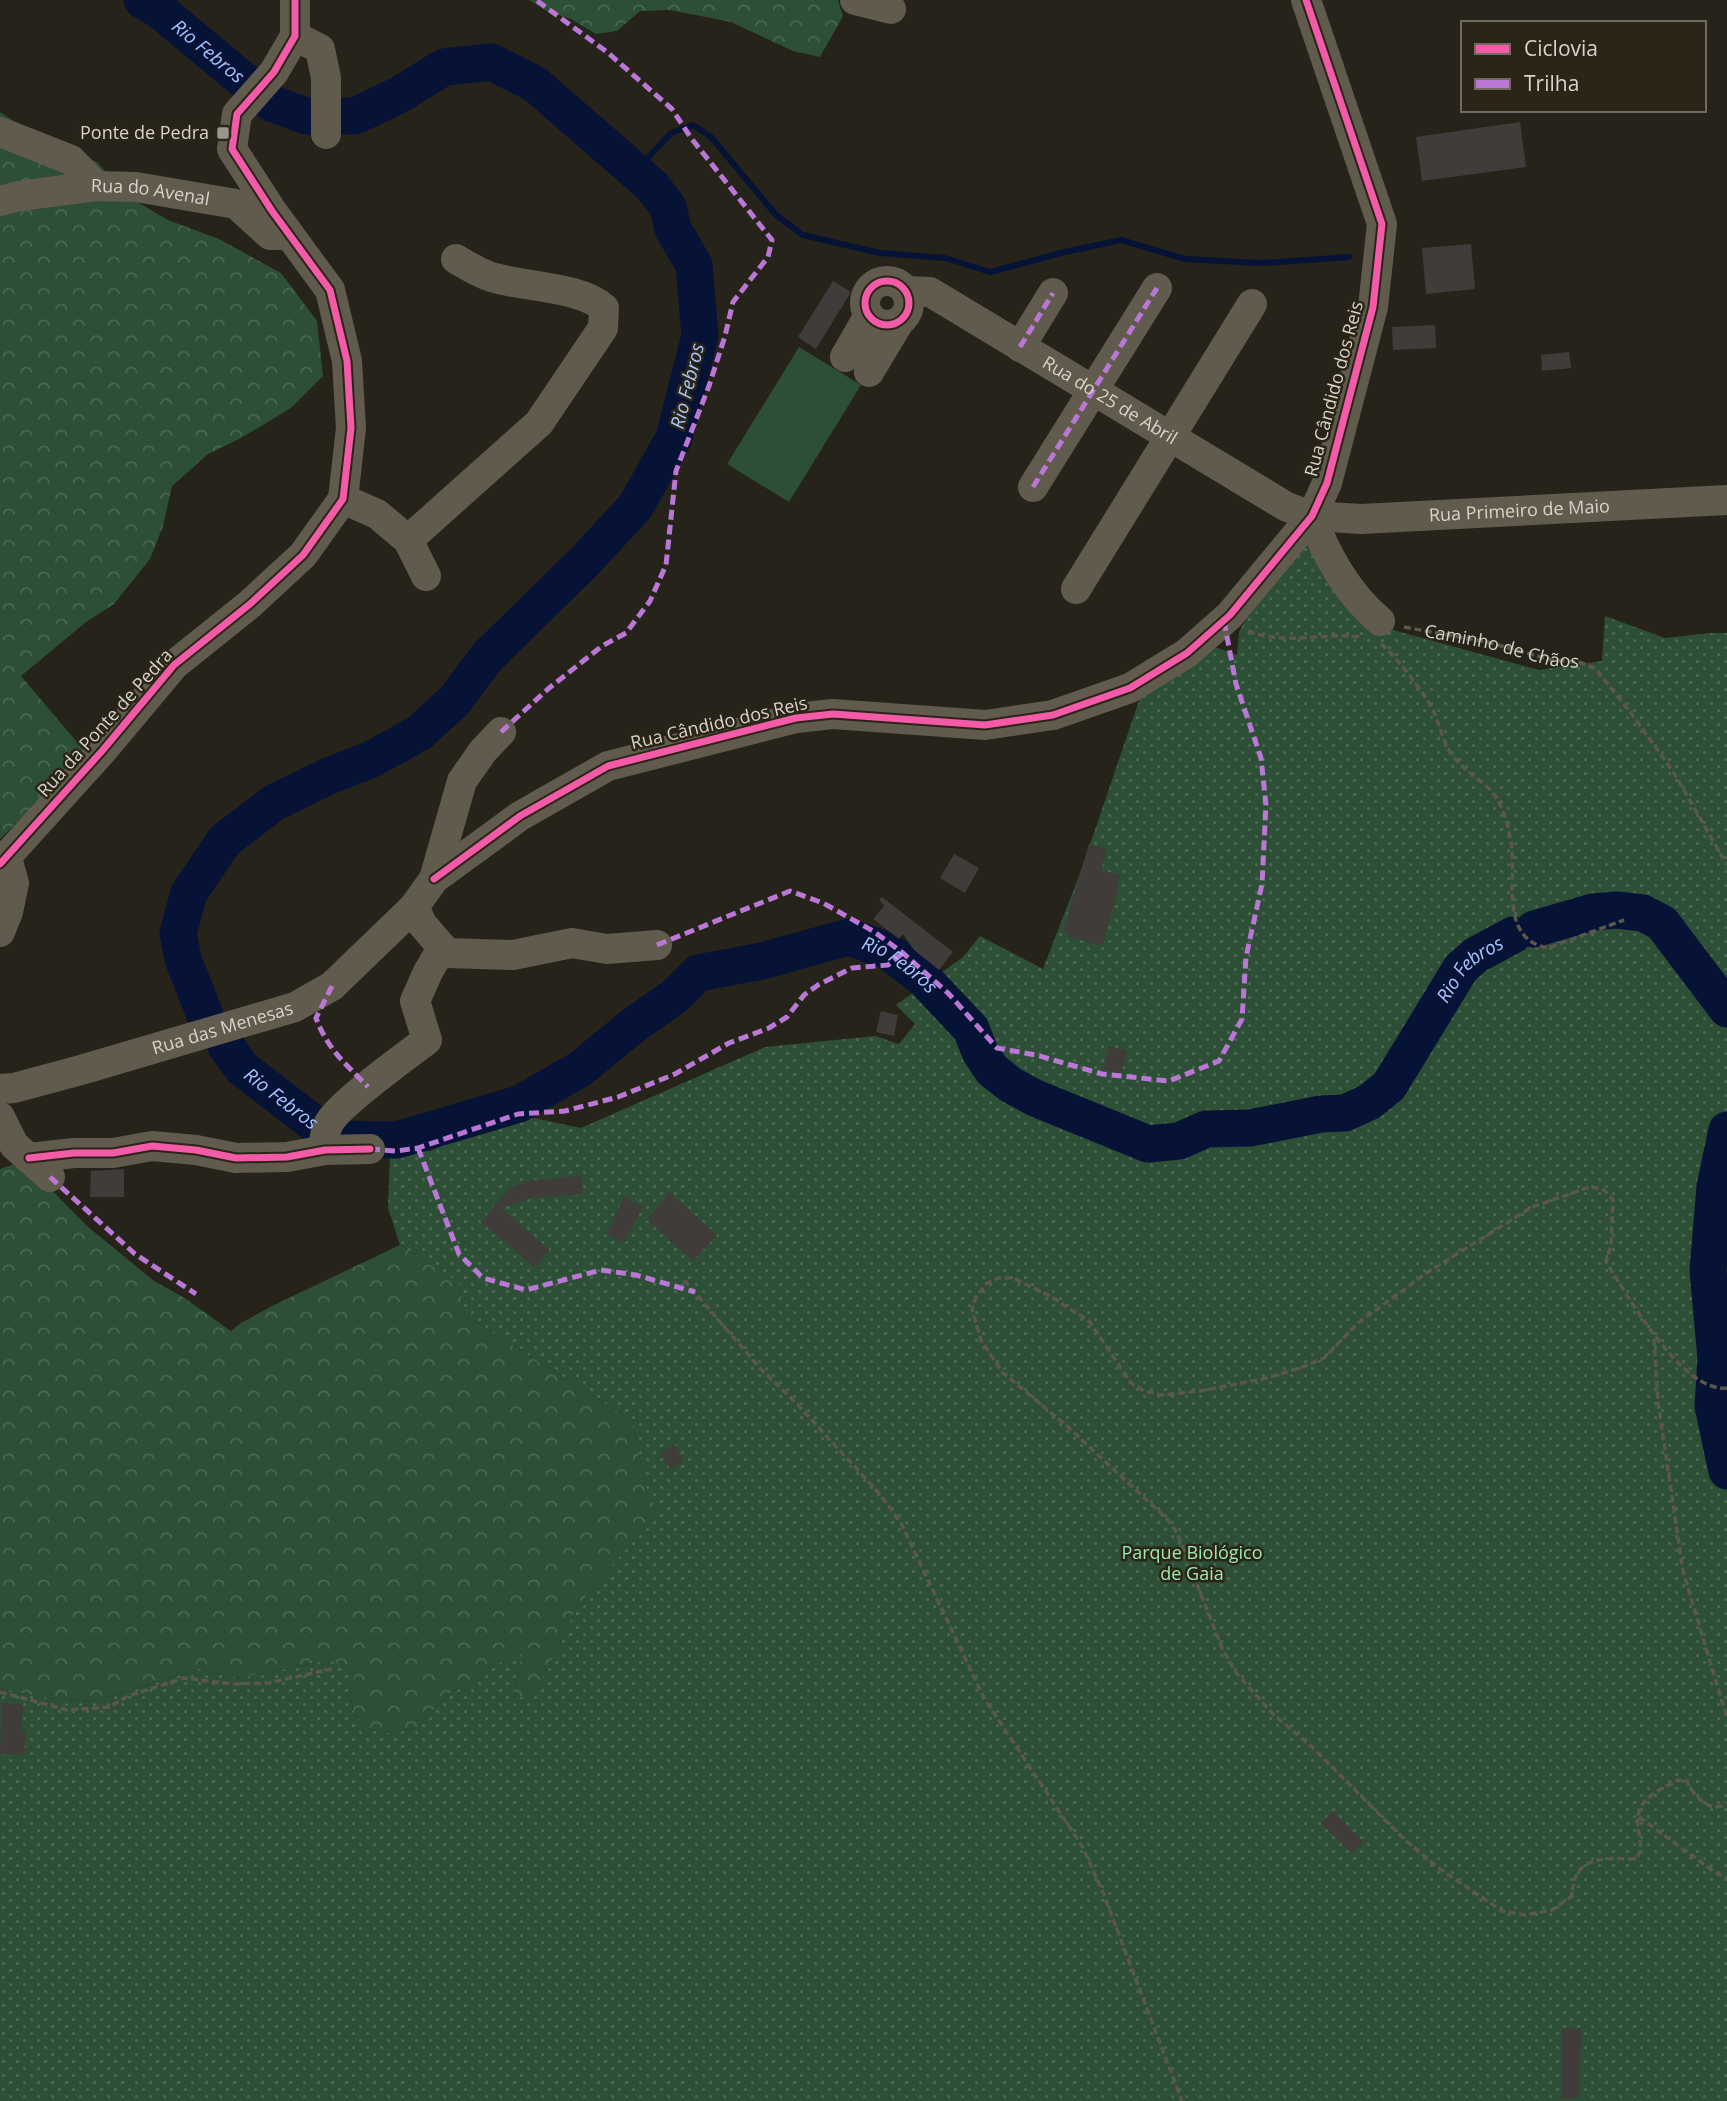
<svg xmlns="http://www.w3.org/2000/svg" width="1727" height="2101" font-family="'Open Sans',sans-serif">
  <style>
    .forest { fill: url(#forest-crowns) }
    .park { fill: url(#park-dots) }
    .garden { fill: #2d4f36 }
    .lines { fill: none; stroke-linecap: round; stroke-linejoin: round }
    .stream { stroke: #071336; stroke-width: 6 }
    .river { stroke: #071336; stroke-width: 37 }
    .building { fill: #403c3a }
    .path { stroke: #5b574c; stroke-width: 3.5; stroke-dasharray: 7 3.5; stroke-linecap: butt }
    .minor { stroke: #615b4d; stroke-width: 30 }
    .quiet { stroke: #ba77d6; stroke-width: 5; stroke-dasharray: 10 5; stroke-linecap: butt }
    .cycleway-casing { stroke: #2a2516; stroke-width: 11 }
    .cycleway { stroke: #f35aa7; stroke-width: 7 }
    .poi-dot { fill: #9a968c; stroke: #2a2516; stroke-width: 2.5 }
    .labels { text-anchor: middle; stroke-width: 5; stroke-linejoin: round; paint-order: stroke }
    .poi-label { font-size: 18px; fill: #d8d4ca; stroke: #2a2516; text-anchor: end }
    .street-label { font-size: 18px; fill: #d8d4ca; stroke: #2a2516 }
    .park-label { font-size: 18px; fill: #9ae9b1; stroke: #2a2516 }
    .water-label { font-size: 19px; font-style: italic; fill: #a7c4fe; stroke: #2a2516 }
  </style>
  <defs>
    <pattern id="forest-crowns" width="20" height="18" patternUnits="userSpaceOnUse" patternTransform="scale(1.75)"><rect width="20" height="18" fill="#2d4f36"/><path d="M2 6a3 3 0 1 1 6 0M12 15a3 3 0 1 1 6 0" fill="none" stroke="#4b6752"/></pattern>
    <pattern id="park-dots" width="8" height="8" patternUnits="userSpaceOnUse" patternTransform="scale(1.75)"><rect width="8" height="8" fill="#2d4f36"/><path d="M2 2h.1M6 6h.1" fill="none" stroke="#4b6752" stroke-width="1.8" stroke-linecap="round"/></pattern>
  </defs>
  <rect width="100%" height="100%" fill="#26231a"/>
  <path class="forest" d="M529 0H838L843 16 820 57 793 51 731 22 670 10 640 11 617 31 596 34 571 19 547 11Z
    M0 112 46 143 97 162 127 196 168 220 219 239 281 273 317 321 323 376 291 408 241 438 208 454 172 486 163 526 150 559 114 604 86 622 21 676 87 754 0 839Z
    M23 1161 87 1226 154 1281 183 1297 231 1331 241 1323 272 1306 400 1245 458 1282 465 1315 633 1421 646 1491 659 1511 576 1608 551 1663 532 1695 513 1699 522 1650 445 1697 418 1727 389 1733 369 1729 353 1712 350 1691 329 1660 240 1678 199 1669 95 1701 40 1697 0 1688V1169Z"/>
  <path class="park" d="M1308 542 1347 594 1357 620 1539 670 1602 661 1605 616 1665 638 1710 633H1727V2101H0V1688L40 1697 95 1701 199 1669 240 1678 329 1660 356 1672 350 1691 353 1712 369 1729 389 1733 418 1727 445 1697 523 1649 513 1698 532 1695 551 1663 576 1608 658 1511 646 1491 633 1421 465 1315 458 1282 400 1245 388 1208 390 1155 430 1151 483 1128 512 1120 534 1118 581 1128 765 1047 875 1036 899 1044 915 1024 896 1005 963 957 980 936 1043 969 1082 868 1141 695 1209 645 1237 655 1239 632 1257 599Z"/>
  <path class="garden" d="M799 347 861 385 789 502 727 464Z"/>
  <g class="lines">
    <path class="stream" d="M631 167 646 160 671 133 693 125 711 137 776 215 803 235 880 253 945 258 990 272 1065 252 1121 240 1185 259 1261 263 1349 257"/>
    <g class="river">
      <path id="s1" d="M142 0 159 10 271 103 306 116H355L399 95 444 67 491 62 535 84 652 186 668 207 673 229 694 265 700 336 674 438 635 507 585 561 487 657 454 701 419 733 372 759 329 776 275 802 225 840 189 893 178 933 183 959 205 1015"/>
      <path d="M1534 929 1593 912 1617 910 1643 913 1662 923 1727 1009"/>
      <path id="s2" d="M226 1046 242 1068 334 1139 397 1140 519 1104 580 1069 635 1024 674 997 698 973 762 961 849 937 888 951 923 978 971 1029 980 1052 992 1070 1011 1085 1035 1098 1148 1144 1179 1141 1206 1129 1250 1128 1321 1114 1345 1113 1369 1102 1389 1086 1461 968 1476 955 1513 935"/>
      <path d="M1727 1130 1715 1187 1708 1270 1716 1359 1713 1406 1727 1471"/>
    </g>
  </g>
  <path class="building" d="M1520 122 1526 167 1422 181 1416 137Z
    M1471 244 1475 289 1426 294 1422 248Z
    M833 281 851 292 816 349 798 337Z
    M1435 325 1436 348 1393 350 1392 327Z
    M1569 352 1571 368 1542 371 1541 355Z
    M1089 844 1107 849 1101 870 1120 875 1117 887H1119L1102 946 1068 936 1069 933 1063 931Z
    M954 854 979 868 965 893 940 878Z
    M882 897 953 952 939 970 914 950 903 934 899 939 873 919 884 906 879 899Z
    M881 1011 898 1015 894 1036 876 1032Z
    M1109 1046 1127 1051 1121 1074 1103 1069Z
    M124 1169V1197H90L91 1171Z
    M582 1176 583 1194 531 1198 501 1208 550 1250 535 1267 481 1222 510 1187 533 1180Z
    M669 1192 717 1235 693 1261 647 1220Z
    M624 1197 643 1207 624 1243 606 1234Z
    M675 1444 684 1462 670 1469 660 1452Z
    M2 1703 23 1704 21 1730H26L24 1755 0 1754Z
    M1333 1811 1363 1842 1351 1853 1321 1823Z
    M1562 2028H1581L1580 2098H1561Z"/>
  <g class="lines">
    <g class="path">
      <path id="s3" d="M1404 627 1487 642 1552 660 1579 662 1595 668 1631 713 1674 773 1727 865"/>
      <path d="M1248 631C1286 646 1322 632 1361 637"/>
      <path d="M1381 644C1395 655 1427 696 1434 712 1440 725 1442 739 1450 752 1459 766 1472 774 1485 785 1502 799 1507 821 1511 842 1517 877 1498 939 1548 948L1624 920"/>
      <path d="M684 1280 758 1366 798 1405 878 1492 901 1523 984 1698 1082 1846 1102 1890 1182 2101"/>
      <path d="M1654 1339 1658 1402 1683 1571 1727 1718"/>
      <path d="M1727 1388C1682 1393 1628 1296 1606 1262L1611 1245 1613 1200 1603 1189 1590 1187 1532 1207 1428 1272 1358 1323 1324 1358 1300 1368 1263 1379 1200 1391 1162 1395 1144 1391 1131 1383 1089 1321 1050 1296 1013 1278H998L986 1284 976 1297 972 1309 981 1340 1002 1372 1067 1426 1168 1520 1177 1533 1222 1648 1237 1674 1273 1714 1313 1748 1405 1840 1440 1869 1502 1911 1526 1915 1552 1910 1572 1896C1573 1855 1603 1858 1635 1859 1648 1849 1633 1829 1639 1811 1644 1796 1665 1787 1678 1780L1687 1781C1692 1795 1713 1817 1727 1802"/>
      <path d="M0 1692 67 1710 109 1707 128 1696 184 1678 233 1684 268 1683 332 1669"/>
      <path d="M1639 1817 1716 1873 1727 1878"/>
    </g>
    <g class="minor">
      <path d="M855 0 891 9"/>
      <path d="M295 36 320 49 326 78V134"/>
      <path d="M0 132 71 160 96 186"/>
      <path id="s4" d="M0 201 19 196 96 186 136 187 236 204 270 235H283"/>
      <circle cx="887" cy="303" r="22"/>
      <path id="s5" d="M907 291 930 292 1287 507 1312 516 1361 519 1727 500"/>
      <path d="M1020 347 1053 293"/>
      <path d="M845 357 868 317"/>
      <path d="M869 372 899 322"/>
      <path d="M1033 487 1157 288"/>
      <path d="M343 499 377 514 408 540 426 576"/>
      <path d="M1312 516C1325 554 1348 594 1380 621"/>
      <path d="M408 540 539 423 603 328 604 308C581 287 526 287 495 278 482 275 468 266 456 259"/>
      <path d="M1076 589 1252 304"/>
      <path d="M0 864 102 751 174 665 250 604 303 555 343 499 351 428 347 361 330 290 272 211 232 149 237 114 274 72 295 36V0"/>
      <path d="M434 879 520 816 608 766 796 718 833 714 985 725 1053 715 1130 688 1187 653 1230 615 1312 516 1327 483 1373 307 1382 224 1306 0"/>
      <path d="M414 907 422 924 447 953 513 955 572 943 607 949 657 945"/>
      <path d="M0 932 8 912 14 883 7 858"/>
      <path id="s6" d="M0 1089 14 1088 81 1070 295 1007 332 986 414 907 434 879 462 781 483 751 501 732"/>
      <path d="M0 1117 14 1145 50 1177"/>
      <path d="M325 1150C323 1140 325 1132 329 1123 339 1104 406 1056 427 1040L415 1001 428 972 442 948"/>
      <path d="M29 1158 74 1153H113L152 1146 196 1150 236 1158 287 1157 325 1150 370 1149"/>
    </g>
    <path class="quiet" d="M1020 347 1053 293
      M1033 487 1157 288
      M501 732 548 689 602 646 626 633 650 601 666 565 676 471 709 386 725 336 733 302 768 257 772 240 691 138 672 109 607 52 536 0
      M657 945 790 891 823 903 873 931 903 953 948 993 997 1048 1036 1055 1102 1074 1169 1081 1219 1061 1242 1019 1246 957 1262 884 1266 805 1261 758 1236 684 1224 621
      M332 986 316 1018C328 1050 345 1063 368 1087
      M418 1148 459 1254 483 1278 526 1290 601 1270 636 1275 695 1292
      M370 1149 396 1151 418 1148 518 1114 565 1111 618 1097 675 1074 729 1043 769 1028 787 1017 804 995 818 985 852 968 888 965 903 953
      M50 1177 135 1254 196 1294"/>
    <g class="cycleway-casing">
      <path id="cycleway" d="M865 303a22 22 0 1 1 44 0a22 22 0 1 1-44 0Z
        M0 864 102 751 174 665 250 604 303 555 343 499 351 428 347 361 330 290 272 211 232 149 237 114 274 72 295 36V0
        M434 879 520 816 608 766 796 718 833 714 985 725 1053 715 1130 688 1187 653 1230 615 1312 516 1327 483 1373 307 1382 224 1306 0
        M29 1158 74 1153H113L152 1146 196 1150 236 1158 287 1157 325 1150 370 1149"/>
    </g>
    <use href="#cycleway" class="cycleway"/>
  </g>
  <rect class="poi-dot" x="216" y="126" width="14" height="14" rx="3.5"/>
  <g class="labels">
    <g class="poi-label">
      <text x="209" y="139">Ponte de Pedra</text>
    </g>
    <g class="street-label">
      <text dy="6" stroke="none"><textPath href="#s4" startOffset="152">Rua do Avenal</textPath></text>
      <text transform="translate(1334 389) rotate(-75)" y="6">Rua Cândido dos Reis</text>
      <text dy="6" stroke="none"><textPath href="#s5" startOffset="233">Rua do 25 de Abril</textPath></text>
      <text dy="6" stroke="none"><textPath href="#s5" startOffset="674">Rua Primeiro de Maio</textPath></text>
      <text dy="6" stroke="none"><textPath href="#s3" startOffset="100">Caminho de Chãos</textPath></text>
      <text transform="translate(105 723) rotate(-48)" y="6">Rua da Ponte de Pedra</text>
      <text transform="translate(719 723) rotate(-13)" y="6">Rua Cândido dos Reis</text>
      <text dy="6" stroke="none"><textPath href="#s6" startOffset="231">Rua das Menesas</textPath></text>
    </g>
    <g class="park-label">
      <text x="1192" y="1559">Parque Biológico<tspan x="1192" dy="21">de Gaia</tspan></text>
    </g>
    <g class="water-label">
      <text dy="7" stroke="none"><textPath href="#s1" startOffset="84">Rio Febros</textPath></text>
      <text transform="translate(687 386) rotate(-76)" y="7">Rio Febros</text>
      <text dy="7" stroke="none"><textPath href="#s2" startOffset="770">Rio Febros</textPath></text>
      <text dy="7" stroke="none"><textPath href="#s2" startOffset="1484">Rio Febros</textPath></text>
      <text dy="7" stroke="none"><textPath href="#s2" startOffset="77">Rio Febros</textPath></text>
    </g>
  </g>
  <rect x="1461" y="21" width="245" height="91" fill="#2a2516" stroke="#706b5e" stroke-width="2"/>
  <rect x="1475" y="44" width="35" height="10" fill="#f35aa7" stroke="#706b5e" stroke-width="2"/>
  <text x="1524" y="56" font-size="21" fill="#d8d4ca">Ciclovia</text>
  <rect x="1475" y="79" width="35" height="10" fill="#ba77d6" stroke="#706b5e" stroke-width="2"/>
  <text x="1524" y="91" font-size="21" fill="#d8d4ca">Trilha</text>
</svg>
